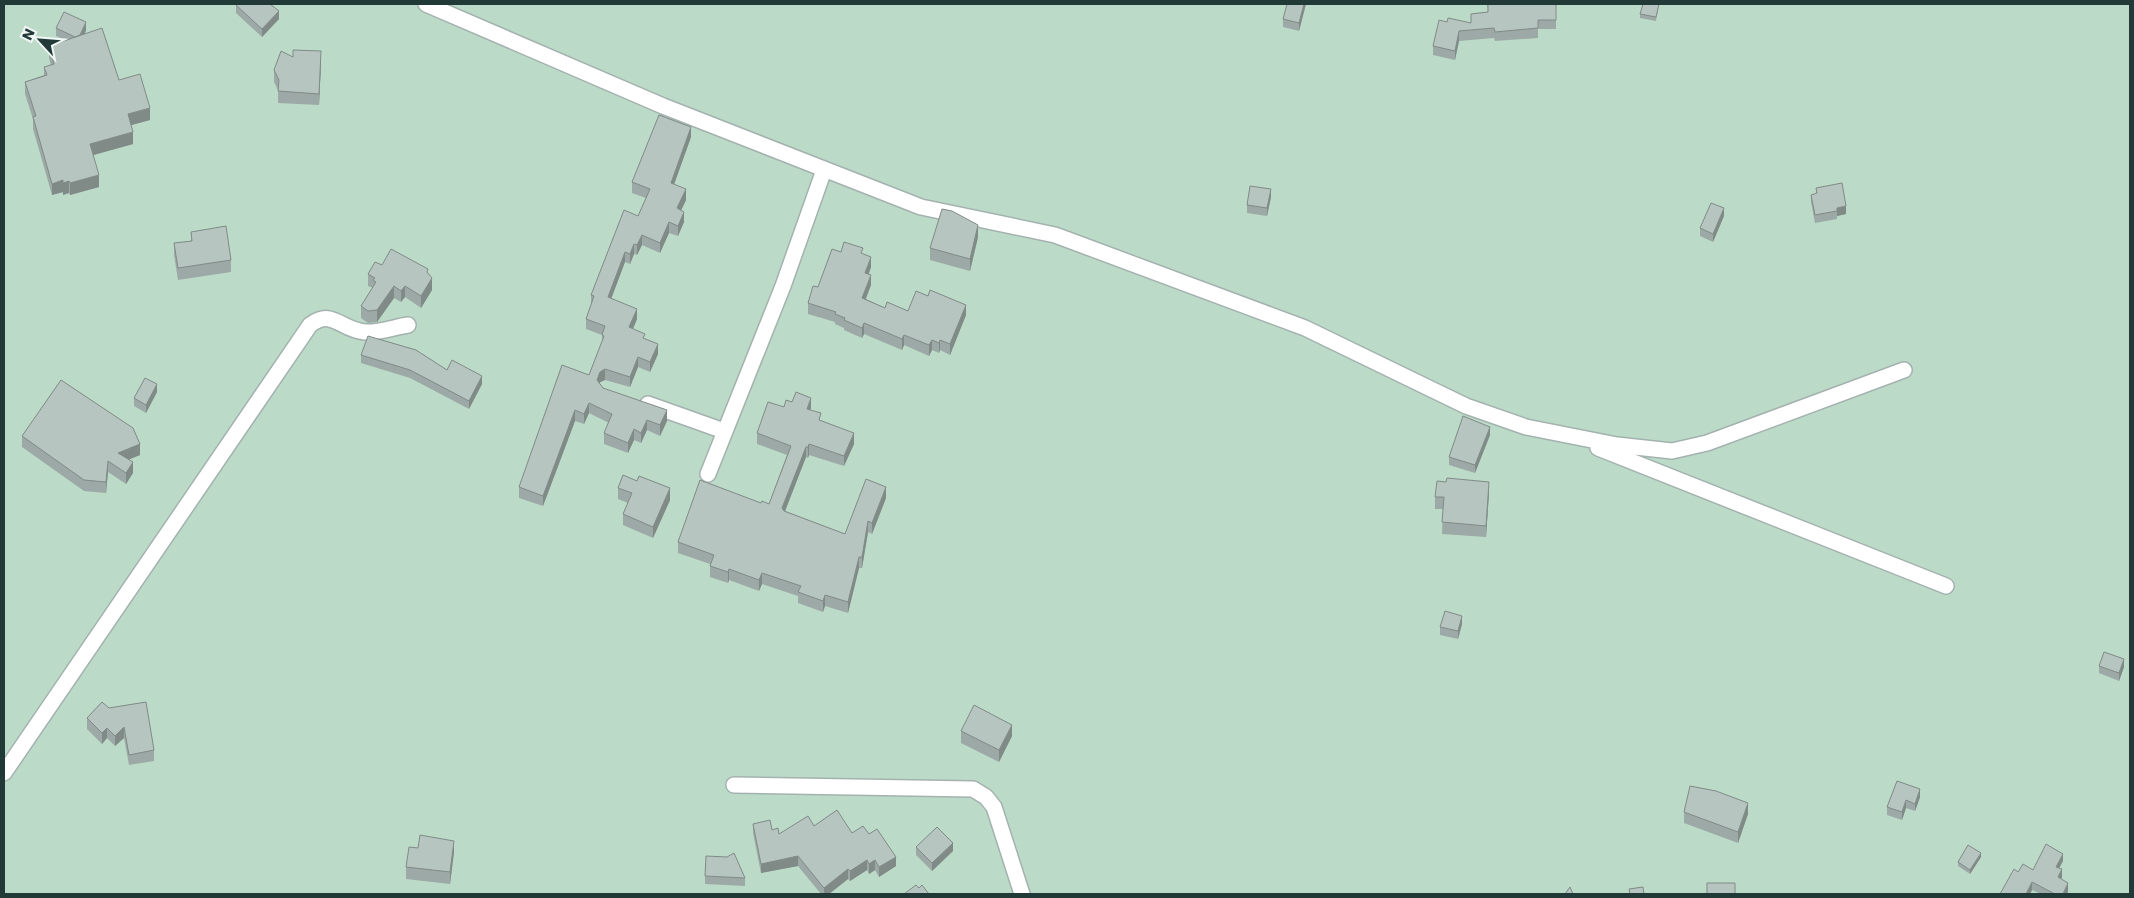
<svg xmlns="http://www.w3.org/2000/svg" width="2134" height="898" font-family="Poppins,sans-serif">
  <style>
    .green { fill: #bbdbc8 }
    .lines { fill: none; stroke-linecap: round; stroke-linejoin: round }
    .minor-casing { stroke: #a4b2af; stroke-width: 18 }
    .minor { stroke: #fff; stroke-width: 15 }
    .wall { fill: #9da9a6 }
    .shaded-wall { fill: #808a87 }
    .building { fill: #b7c5c1; stroke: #808a87 }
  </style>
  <rect width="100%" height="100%" fill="#e1ebe8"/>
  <path class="green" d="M4 4H2130V894H4Z"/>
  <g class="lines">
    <g class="minor-casing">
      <path id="minor" d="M426 4 663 106 921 207 1055 235 1305 328 1466 406 1526 427 1617 445 1672 451 1707 443 1904 370
        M648 404 724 431
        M1598 448 1946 586
        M708 474 783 286 824 170
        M4 773 310 325C333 308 340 330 365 332 378 333 395 327 408 325
        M734 785 973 789 986 797 994 807 1022 894"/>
    </g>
    <use href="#minor" class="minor"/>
  </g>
  <path class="wall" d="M1306 4 1299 31 1283 27V19Z
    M1487 4H1556V29H1538V38L1495 41 1494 38 1459 41 1455 60 1433 55V46L1447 22 1471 23V14L1488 12Z
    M1659 4 1656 21 1640 18V14Z
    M236 5 279 19 262 37 236 13Z
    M56 28 86 30 85 34 119 80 150 120 131 125 133 144 93 155 99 187 70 195 69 193 63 195V192L52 195 33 129V119L25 94V82L44 75V67L51 65 49 58V46L65 40 56 36Z
    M293 57 321 63 319 105 278 103V90L274 82V70Z
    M691 137 674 184 686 200 681 210 684 222 678 236 669 233 660 253 642 245 637 255 634 254 630 264 625 262 611 299 637 319 633 329 645 339 658 354 650 372 638 367 630 387 605 380 599 383 603 388 667 421 660 436 647 430 641 443 634 440 628 453 604 444V433L609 423 589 413 584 424 575 421 543 506 519 498V487L589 375 602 343V335L586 329V319L591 305V295L638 216 646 198 632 193V182Z
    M1816 188 1846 214 1837 216V219L1815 223 1811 202V195L1816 194Z
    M1271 197 1267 216 1247 213V205Z
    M1724 216 1713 242 1700 236V228Z
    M191 232 231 260V272L178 280 174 255V243L191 241Z
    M978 237 970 271 930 260V248Z
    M841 252 863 254 871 267 869 274 871 285 866 299 885 308 908 311 966 315 950 355 940 350 939 353 932 350 929 356 904 345 902 350 864 334 862 338 844 330V328L835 324V322L808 314V303Z
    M382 265 428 272 432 290 421 308 405 297 401 302 394 298 377 322 368 323 361 318V306L373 288 368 286V274Z
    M361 355 482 384 469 409 410 378 361 363Z
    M157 392 146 413 134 406V398Z
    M792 402 811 408 810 410 821 421 854 444 844 466 809 455 808 458 806 457 785 511 845 534 886 498 872 534 868 532 862 568H859L848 613 825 606 823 612 798 603V596L762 584 759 591 729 580 728 583 710 577V564L678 553V542L761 503 769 504 787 455 757 444V433L784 407Z
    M1490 435 1475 473 1449 465V457Z
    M22 436 140 455 129 459 133 473 126 484 108 472 106 493 84 491 22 447Z
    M618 488 670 500 653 538 623 525V514L628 503 618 499Z
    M1489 493 1486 537 1442 534 1443 509H1435V497Z
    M1462 624 1458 639 1440 635V627Z
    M2099 666 2124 667 2119 681 2099 673Z
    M102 702 154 750V761L129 765 124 738 115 746 107 738 102 744 87 729V718Z
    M961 731 1012 736 999 762 961 743Z
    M1897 781 1920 797 1915 811 1906 808 1902 820 1887 815V807Z
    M1684 812 1748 814 1738 843 1684 823Z
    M753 824 772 830 779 834 814 826 852 833 869 834 896 866 879 877 875 870 869 874 867 870 850 881 848 879 829 894H821L798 866 761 873 753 833Z
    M916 847 953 851 932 871 916 855Z
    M418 848 454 852 450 884 406 879V867Z
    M1981 857 1970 874 1958 866V862Z
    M2063 861 2059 868 2062 877 2061 879 2068 891 2067 894H2041L2032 890 2030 894H2000L2033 870Z
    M705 876 745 878V886L705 884Z"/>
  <path class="shaded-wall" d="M1304 4H1306L1299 31V23Z
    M279 11V19L262 37V29Z
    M86 22V30L79 47V39Z
    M1459 31V41L1455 60V51Z
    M321 51V63L319 105V94Z
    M150 108V120L128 126V114Z
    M691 127V137L671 193V183Z
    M133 132V144L90 156V144Z
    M99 175V187L70 195V183Z
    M63 180V192L52 195V184Z
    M69 181V193L63 195V183Z
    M686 189V200L677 219V208Z
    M1271 189V197L1267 216V208Z
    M1846 206V214L1837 216V208Z
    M1724 208V216L1713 242V234Z
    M684 212V222L678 236V226Z
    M669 222V233L660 253V243Z
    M978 225V237L970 271V259Z
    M642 235V245L637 255V245Z
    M634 244V254L630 264V254Z
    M625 252V262L608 307V297Z
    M871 257V267L865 283V273Z
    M871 275V285L862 308V298Z
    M432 278V290L421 308V296Z
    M394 286V298L377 322V310Z
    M405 286V297L401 302V291Z
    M966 305V315L950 355V344Z
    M637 309V319L629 338V327Z
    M864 323V334L862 338V328Z
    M904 335V345L902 350V339Z
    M932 340V350L929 356V345Z
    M940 340V350L939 353V343Z
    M658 344V354L650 372V362Z
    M638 357V367L630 387V377Z
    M605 369V380L600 382 597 390V380L600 372Z
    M482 376V384L469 409V401Z
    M157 384V392L146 413V405Z
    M811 398V408L807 420V409Z
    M589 403V413L584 424V414Z
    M575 410V421L543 506V496Z
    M667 410V421L660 436V425Z
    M647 420V430L641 443V433Z
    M1490 427V435L1475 473V465Z
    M634 429V440L628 453V443Z
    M854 433V444L844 466V456Z
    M140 444V455L118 464V453Z
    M809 444V455L808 458V447Z
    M806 447V457L782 519V508Z
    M108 461V472L106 493V482Z
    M133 462V473L126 484V473Z
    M1489 482V493L1486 537V526Z
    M886 487V498L872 534V523Z
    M670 488V500L653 538V527Z
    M868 521V532L862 568V557Z
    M859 557V568L848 613V602Z
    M729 569V580L728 583V572Z
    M762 573V584L759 591V580Z
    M825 595V606L823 612V601Z
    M1462 616V624L1458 639V631Z
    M2124 659V667L2119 681V673Z
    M1012 725V736L999 762V750Z
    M124 727V738L115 746V736Z
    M107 728V738L102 744V733Z
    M1920 789V797L1915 811V804Z
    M1906 800V808L1902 820V812Z
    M1748 803V814L1738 843V832Z
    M454 841V852L450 884V872Z
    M953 843V851L932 871V863Z
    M1981 853V857L1970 874V870Z
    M2063 854V861L2056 874V867Z
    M798 856V866L761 873V864Z
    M896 857V866L879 877V867Z
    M867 860V870L850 881V871Z
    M875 860V870L869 874V864Z
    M848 869V879L829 894H824V888Z
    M2062 869V877L2058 885V877Z
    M2032 882V890L2030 894H2026Z
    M2068 883V891L2067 894H2063Z"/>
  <path class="building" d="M237 4H270L279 11 262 29 236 5Z
    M1287 4H1304L1299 23 1283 19Z
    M1488 4H1556V20H1538V28L1495 32 1494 28 1459 31 1455 51 1433 46 1439 20 1447 22 1448 18 1471 23V14L1488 12Z
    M1643 4H1659L1656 17 1640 14Z
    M64 12 86 22 80 35 75 37 56 28Z
    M102 28 119 80 140 74 150 108 128 114 133 132 90 144 99 175 70 183 69 181 63 183V180L52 184 33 117 36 116 25 82 47 75 44 67 54 64 49 46Z
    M293 50 321 51 319 94 278 91 279 80 274 70 281 51 293 57Z
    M659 115 691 127 671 183 686 189 677 208 684 212 678 226 669 222 660 243 642 235 637 245 634 244 630 254 625 252 608 297 637 309 629 327 645 334 643 338 658 344 650 362 638 357 630 377 605 369 600 372 597 380 603 388 667 410 660 425 647 420 641 433 634 429 628 443 604 433 612 414 589 403 584 414 575 410 543 496 519 487 562 365 589 375 604 336 602 335 605 326 586 319 594 296 591 295 624 210 638 216 650 189 632 182Z
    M1842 183 1846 206 1837 208V211L1815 215 1811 195 1817 193 1816 188Z
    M1250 186 1271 189 1267 208 1247 205Z
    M1711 203 1724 208 1713 234 1700 228Z
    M942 209 952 211 978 225 970 259 930 248Z
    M226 226 231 260 178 268 174 243 192 241 191 232Z
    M844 242 863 248 861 253 871 257 865 273 871 275 862 298 885 308 887 302 908 311 916 291 928 296 930 290 966 305 950 344 940 340 939 343 932 340 929 345 904 335 902 339 864 323 862 328 844 320 845 318 835 314 836 312 808 303 813 286 818 287 832 249 841 252Z
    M391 249 428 269 427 272 432 278 421 296 405 286 401 291 394 286 377 310 368 311 361 306 376 282 373 280 375 278 368 274 375 262 382 265Z
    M368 336 416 350 447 370 452 360 482 376 469 401 410 370 361 355Z
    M145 378 157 384 146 405 134 398Z
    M61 380 133 428 140 444 118 453 133 462 126 473 108 461 106 482 84 480 22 436Z
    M796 392 811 398 807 409 821 413 819 420 854 433 844 456 809 444 808 447H806L782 508 784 511 845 534 866 479 886 487 872 523 868 521 862 557H859L848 602 825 595 823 601 798 592 801 586 762 573 759 580 729 569 728 572 710 566 714 555 678 542 700 480 761 503 762 501 769 504 791 446 757 433 768 402 784 407 786 400 792 402Z
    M1463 416 1490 427 1475 465 1449 457Z
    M623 475 637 481 639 476 670 488 653 527 623 514 632 493 618 488Z
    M1447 478 1489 482 1486 526 1442 522 1444 497H1435L1437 481 1446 482Z
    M1445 611 1462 616 1458 631 1440 627Z
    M2104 652 2124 659 2119 673 2099 666Z
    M102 702 109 708 146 702 154 750 129 755 124 727 115 736 107 728 102 733 87 718Z
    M974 705 1012 725 999 750 961 731Z
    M1897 781 1920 789 1915 804 1906 800 1902 812 1887 807Z
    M1690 786 1716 791 1748 803 1738 832 1684 812Z
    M837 810 852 833 863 826 869 834 877 829 896 857 879 867 875 860 869 864 867 860 850 871 848 869 824 888 798 856 761 864 753 824 770 820 772 830 778 828 779 834 808 816 814 826Z
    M937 827 953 843 932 863 916 847Z
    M420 835 454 841 450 872 406 867 409 847 418 848Z
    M2046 844 2063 854 2056 867 2062 869 2058 877 2068 883 2063 894H2055L2032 882 2026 894H2000L2014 869 2018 872 2023 864 2033 870Z
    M1968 845 1981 853 1970 870 1958 862Z
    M734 853 745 878 705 876 706 856 727 857Z
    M1707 883H1735V894H1707Z
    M916 885 919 888 922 885 929 894H904Z
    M1570 887 1573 894H1565Z
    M1643 887 1644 894H1630L1629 889Z"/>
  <rect width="2134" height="898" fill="none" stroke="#223a37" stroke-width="10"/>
  <g transform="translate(40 40) rotate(296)" stroke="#f1f7f5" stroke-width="4" paint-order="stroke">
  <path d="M0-4L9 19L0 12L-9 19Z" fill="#223a37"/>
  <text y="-8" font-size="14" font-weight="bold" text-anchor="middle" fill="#223a37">N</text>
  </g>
</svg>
